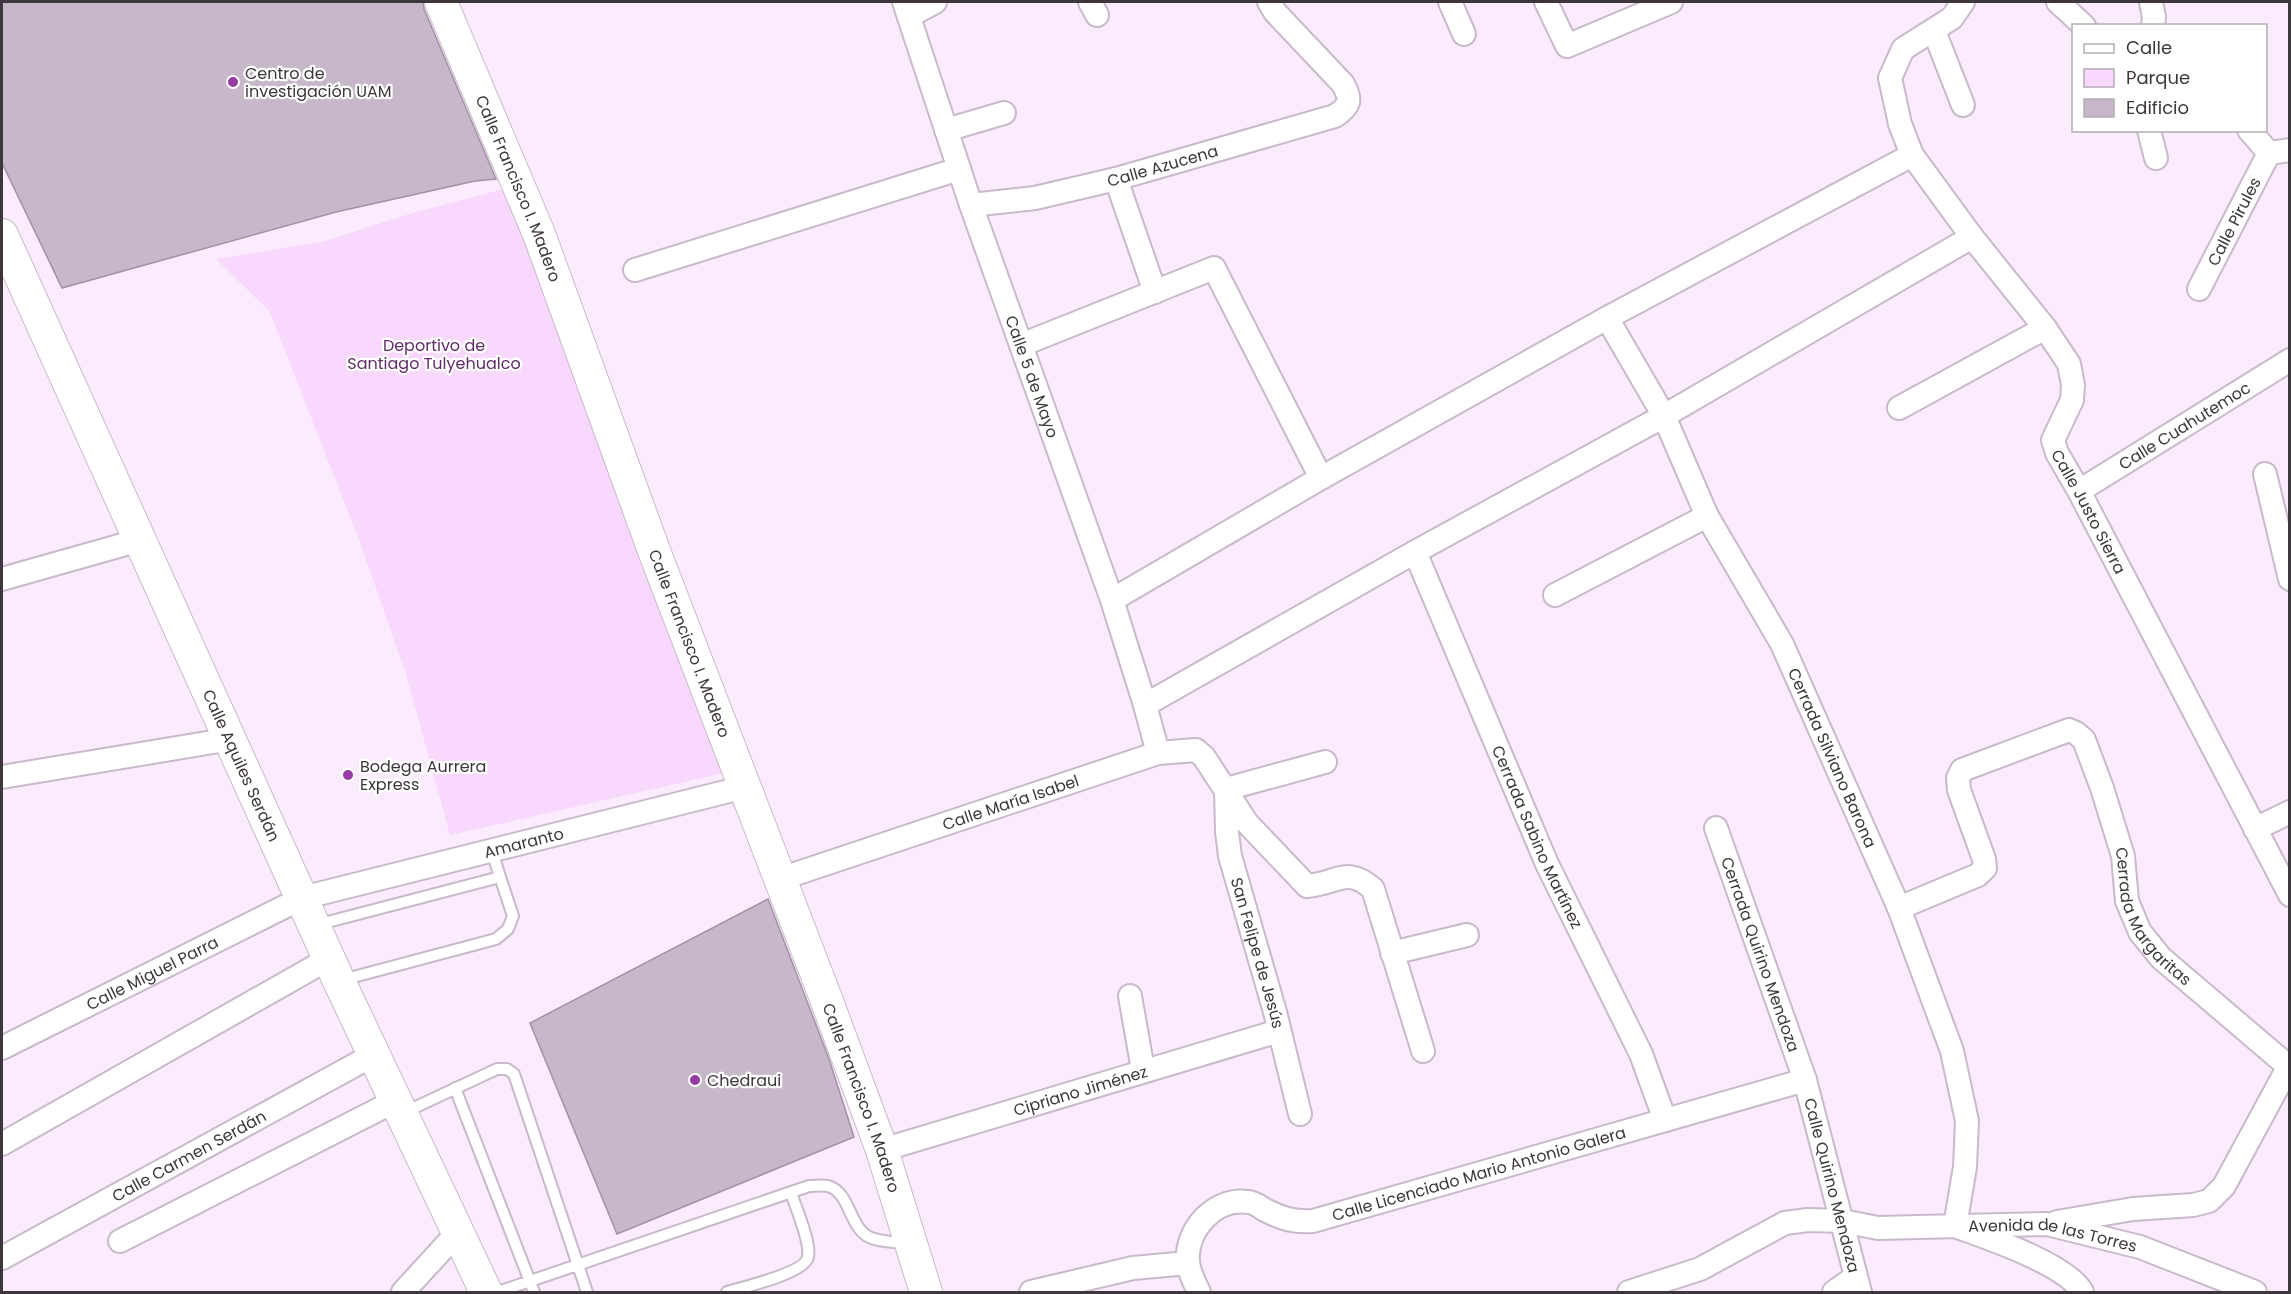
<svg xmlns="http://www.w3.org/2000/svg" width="2291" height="1294" font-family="Poppins,sans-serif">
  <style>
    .green { fill: #f8d8fc }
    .building { fill: #c6b8c8; stroke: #a093a2; stroke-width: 1.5 }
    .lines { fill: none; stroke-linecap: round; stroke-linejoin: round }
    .service-casing { stroke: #c8baca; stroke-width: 14 }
    .minor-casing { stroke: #c8baca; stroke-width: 26 }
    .secondary-casing { stroke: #c8baca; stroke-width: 34 }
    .service { stroke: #fff; stroke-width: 10 }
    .minor { stroke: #fff; stroke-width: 22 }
    .secondary { stroke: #fff; stroke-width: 32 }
    .poi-dot { fill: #973ba5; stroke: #fff; stroke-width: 2 }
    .labels { text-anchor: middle; stroke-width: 4.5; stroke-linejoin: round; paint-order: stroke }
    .poi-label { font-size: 16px; fill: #3d373d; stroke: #fff; text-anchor: start }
    .street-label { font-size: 16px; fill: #3d373d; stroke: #fff }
    .park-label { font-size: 16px; fill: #602c68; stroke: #fff }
  </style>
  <rect width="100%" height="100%" fill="#fbecfd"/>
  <path class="green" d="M520 185 724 773 450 835 406 674 361 545 270 312 216 259 325 241 416 212Z"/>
  <path class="building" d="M2 2H423L424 9 496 179 475 181 336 212 62 288 2 163Z
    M768 899 829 1059 854 1137 617 1234 530 1023Z"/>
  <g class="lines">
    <g class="service-casing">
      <path id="service" d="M492 851 500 877
        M316 925 500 877 513 916 508 929 496 939 342 980
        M455 1088 534 1292
        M405 1112 497 1069H507L514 1074 587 1292
        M498 1292 809 1186C815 1186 822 1185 828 1186 850 1192 849 1227 869 1237 879 1242 894 1242 906 1243
        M727 1292C744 1287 805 1273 808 1257 811 1242 796 1208 791 1193"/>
    </g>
    <g class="minor-casing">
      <g id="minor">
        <path id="s1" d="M904 2 971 205 1112 600 1145 705 1158 753"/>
        <path d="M1090 2 1097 15"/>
        <path d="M1450 2 1464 34"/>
        <path d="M1546 2 1567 46 1671 2"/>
        <path id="s2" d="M1963 2 1952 18 1903 49 1890 78 1900 124 1912 155 1972 237 2045 328 2069 364 2073 385 2072 400 2053 440 2057 453 2079 491 2290 895"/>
        <path d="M2058 2 2084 26"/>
        <path d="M2151 2 2154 17 2153 26"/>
        <path d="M909 16 935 2"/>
        <path d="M1934 31 1963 105"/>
        <path d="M946 130 1004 113"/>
        <path d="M2149 130 2156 158"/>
        <path d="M2249 130 2269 153 2290 150"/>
        <path d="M1116 179 1155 292"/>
        <path id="s3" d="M971 205 1035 198 1116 179 1335 116C1350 106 1352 100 1343 84L1275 12 1269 2"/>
        <path d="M635 270 959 169"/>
        <path id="s4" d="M2199 289 2269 153"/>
        <path id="s5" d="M1607 318 1664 416 1707 516 1782 644 1899 908 1952 1051 1967 1121 1965 1167 1955 1226C1985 1237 2067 1264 2082 1292"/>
        <path d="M1021 345 1214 268 1321 478"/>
        <path d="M1899 408 2045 328"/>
        <path d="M2265 474 2290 579"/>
        <path id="s6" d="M2079 491 2290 360"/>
        <path id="s7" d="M1415 552 1547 864 1641 1054 1665 1120"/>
        <path d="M2 579 140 540"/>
        <path d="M1555 595 1707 516"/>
        <path d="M1112 600 1321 478 1607 318 1912 155"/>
        <path d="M1145 705 1415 552 1664 416 1972 237"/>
        <path d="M2 777 231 739"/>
        <path id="s8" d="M1226 789 1227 832 1230 856 1275 1012 1300 1114"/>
        <path d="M1226 789 1325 762"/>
        <path id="s9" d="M1716 828 1805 1080 1860 1292"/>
        <path d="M2255 829 2290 812"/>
        <path id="s10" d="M780 879 1158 753 1196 750 1204 757 1247 823 1307 886C1337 884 1346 865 1373 889L1423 1051"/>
        <path id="s11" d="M1899 908 1978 875 1985 868 1984 859 1959 790 1958 778 1962 770 2069 730 2076 733 2084 740 2102 788 2123 856 2127 901 2140 932 2161 958 2288 1066"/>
        <path d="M1392 953 1467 935"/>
        <path d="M1130 996 1143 1070"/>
        <path id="s12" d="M2 1048 302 898 745 787"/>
        <path d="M2 1144 330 958"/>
        <path id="s13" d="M882 1150 1279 1031"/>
        <path d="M2057 1222 2133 1209 2193 1205 2209 1201 2224 1186 2290 1064"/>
        <path d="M120 1241 397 1100"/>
        <path id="s14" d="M2 1258 375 1054"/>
        <path d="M403 1292 459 1231"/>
        <path d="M1031 1292 1133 1268 1188 1263"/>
        <path id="s15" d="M1199 1292C1195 1284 1189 1272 1188 1262 1185 1230 1215 1197 1248 1202 1254 1202 1260 1207 1265 1210 1283 1219 1293 1222 1313 1221L1805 1080"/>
        <path id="s16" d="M1629 1292 1700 1269 1785 1223 1808 1220 1842 1221 1878 1228 2047 1224 2140 1247 2255 1292"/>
        <path d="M1834 1292 1855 1277"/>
      </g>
    </g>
    <g class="secondary-casing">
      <g id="secondary">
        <path id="s17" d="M441 2 539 234 653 548 825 996 882 1150 926 1292"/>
        <path id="s18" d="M2 235 339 981 486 1292"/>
      </g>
    </g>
    <use href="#service" class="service"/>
    <use href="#minor" class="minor"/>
    <use href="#secondary" class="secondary"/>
  </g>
  <g class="poi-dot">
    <circle cx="233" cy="82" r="6"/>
    <circle cx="348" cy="775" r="6"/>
    <circle cx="695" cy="1080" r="6"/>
  </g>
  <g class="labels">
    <g class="poi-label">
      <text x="245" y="79">Centro de<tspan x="245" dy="18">investigación UAM</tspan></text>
      <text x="360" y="772">Bodega Aurrera<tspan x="360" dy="18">Express</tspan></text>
      <text x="707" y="1086">Chedraui</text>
    </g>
    <g class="street-label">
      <text dy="6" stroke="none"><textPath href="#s3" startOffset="196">Calle Azucena</textPath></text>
      <text dy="6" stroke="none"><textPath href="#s17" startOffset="202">Calle Francisco I. Madero</textPath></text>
      <text dy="6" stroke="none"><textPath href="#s4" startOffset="76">Calle Pirules</textPath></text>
      <text dy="6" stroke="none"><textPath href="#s1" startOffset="396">Calle 5 de Mayo</textPath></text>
      <text dy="6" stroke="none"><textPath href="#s6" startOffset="124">Calle Cuahutemoc</textPath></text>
      <text dy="6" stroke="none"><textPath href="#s2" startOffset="612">Calle Justo Sierra</textPath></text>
      <text dy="6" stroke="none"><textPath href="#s17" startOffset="688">Calle Francisco I. Madero</textPath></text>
      <text dy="6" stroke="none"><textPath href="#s5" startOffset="495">Cerrada Silviano Barona</textPath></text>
      <text dy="6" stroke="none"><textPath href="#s18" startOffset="582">Calle Aquiles Serdán</textPath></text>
      <text dy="6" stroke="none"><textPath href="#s10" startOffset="243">Calle María Isabel</textPath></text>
      <text dy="6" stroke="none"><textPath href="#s7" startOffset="310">Cerrada Sabino Martínez</textPath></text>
      <text dy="6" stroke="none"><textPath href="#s12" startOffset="564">Amaranto</textPath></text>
      <text dy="6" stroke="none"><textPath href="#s11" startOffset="524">Cerrada Margaritas</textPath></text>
      <text dy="6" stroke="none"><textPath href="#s8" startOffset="168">San Felipe de Jesús</textPath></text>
      <text dy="6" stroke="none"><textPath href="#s9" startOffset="134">Cerrada Quirino Mendoza</textPath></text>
      <text dy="6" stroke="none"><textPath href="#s12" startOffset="168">Calle Miguel Parra</textPath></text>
      <text dy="6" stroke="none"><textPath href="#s13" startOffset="207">Cipriano Jiménez</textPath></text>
      <text dy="6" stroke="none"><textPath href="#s17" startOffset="1174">Calle Francisco I. Madero</textPath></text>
      <text dy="6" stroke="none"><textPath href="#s14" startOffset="213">Calle Carmen Serdán</textPath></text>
      <text dy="6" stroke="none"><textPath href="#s15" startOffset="370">Calle Licenciado Mario Antonio Galera</textPath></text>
      <text dy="6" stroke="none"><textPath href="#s9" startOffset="376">Calle Quirino Mendoza</textPath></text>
      <text dy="6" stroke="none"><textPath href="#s16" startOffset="441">Avenida de las Torres</textPath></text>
    </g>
    <g class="park-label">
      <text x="434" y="351">Deportivo de<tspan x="434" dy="18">Santiago Tulyehualco</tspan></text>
    </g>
  </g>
  <rect width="2291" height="1294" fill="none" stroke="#3d373d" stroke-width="6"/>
  <rect x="2072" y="24" width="195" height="108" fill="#ffffff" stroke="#b1afb1" stroke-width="1.5"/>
  <rect x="2084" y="44" width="30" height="9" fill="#ffffff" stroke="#b1afb1" stroke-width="1.5"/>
  <text x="2126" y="54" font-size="18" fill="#3d373d">Calle</text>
  <rect x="2084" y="69" width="30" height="18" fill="#f8d8fc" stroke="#b1afb1" stroke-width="1.5"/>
  <text x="2126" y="84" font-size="18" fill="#3d373d">Parque</text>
  <rect x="2084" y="99" width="30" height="18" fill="#c6b8c8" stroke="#b1afb1" stroke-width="1.5"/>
  <text x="2126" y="114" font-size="18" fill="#3d373d">Edificio</text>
</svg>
